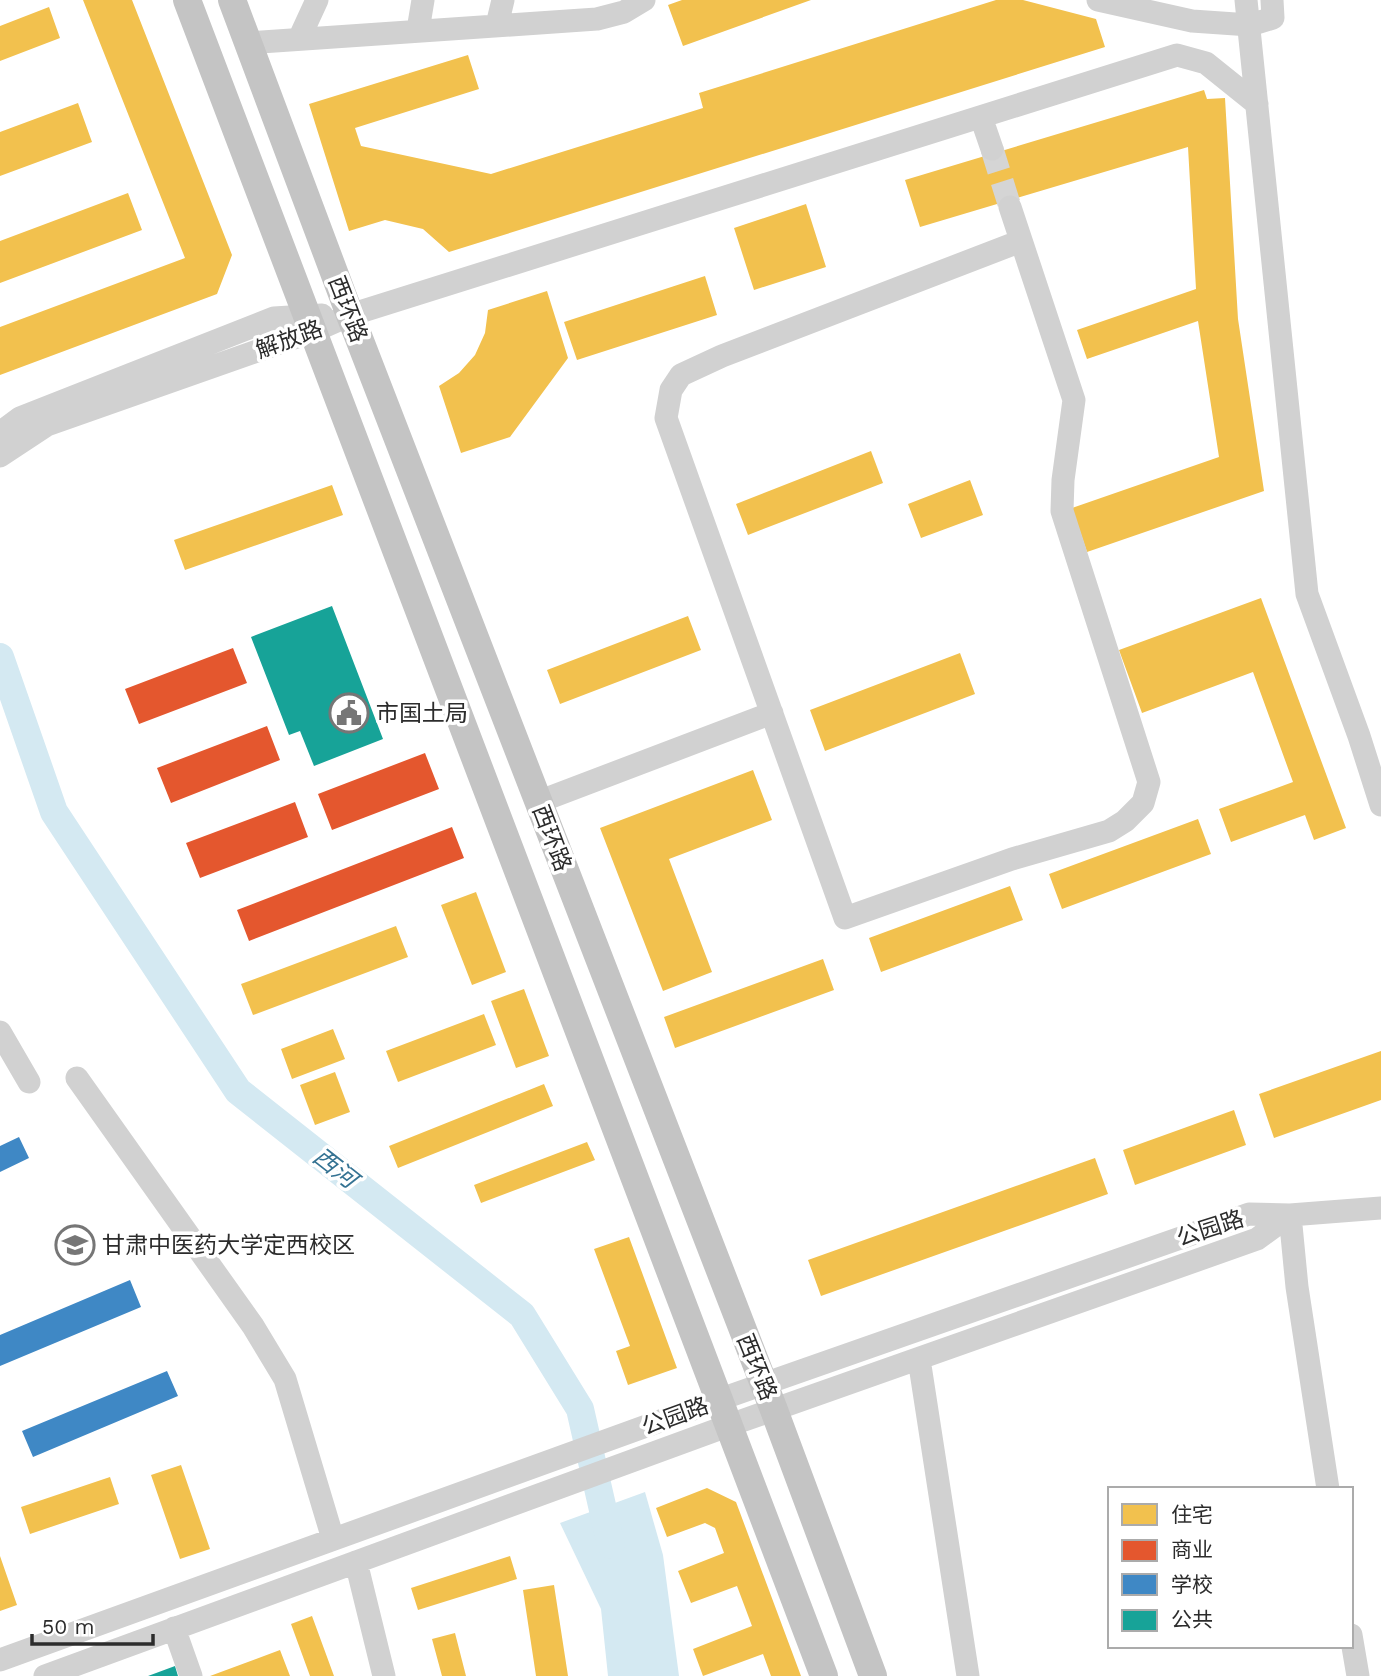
<svg xmlns="http://www.w3.org/2000/svg" width="1381" height="1676" font-family="'Work Sans','Noto Sans SC',sans-serif">
  <style>
    .water { fill: #d4e9f2 }
    .homes { fill: #f2c14e }
    .shops { fill: #e4572e }
    .schools { fill: #3f88c5 }
    .public { fill: #17a398 }
    .lines { fill: none; stroke-linecap: round; stroke-linejoin: round }
    .river { stroke: #d4e9f2; stroke-width: 28 }
    .minor-tunnel { stroke: #d5d5d5; stroke-width: 23; stroke-dasharray: 23 11; stroke-linecap: butt }
    .minor { stroke: #d1d1d1; stroke-width: 23 }
    .major { stroke: #c4c4c4; stroke-width: 28 }
    .labels { text-anchor: middle; stroke-width: 7; stroke-linejoin: round; paint-order: stroke }
    .street-label { font-size: 23px; fill: #2c2c2c; stroke: #fff }
    .poi-label { font-size: 23px; fill: #2c2c2c; stroke: #fff; text-anchor: start }
    .water-label { font-size: 24px; font-style: italic; fill: #357393; stroke: #fff }
  </style>
  <rect width="100%" height="100%" fill="#fff"/>
  <path class="water" d="M645 1492 663 1555 679 1676H608L601 1609 560 1523Z"/>
  <path class="homes" d="M83 0H132L232 255 217 294 0 375V327L185 258Z
    M682 0H811L683 46 668 5Z
    M996 0H1023L1096 19 1105 47 449 252 423 229 385 220 349 231 309 104 468 55 479 89 355 128 361 146 491 174 703 108 699 93Z
    M49 7 60 38 0 61V26Z
    M1204 90 1207 99 1225 98 1238 319 1264 491 1087 552 1072 508 1219 457 1198 321 1087 359 1077 330 1196 289 1188 147 920 227 905 180Z
    M78 103 92 142 0 176V132Z
    M128 193 142 230 0 283V241Z
    M806 204 826 267 754 290 734 228Z
    M705 276 717 315 577 360 564 322Z
    M547 291 568 358 510 437 461 453 439 386 459 373 475 355 485 333 488 310Z
    M871 451 883 483 748 535 736 504Z
    M970 480 983 515 921 538 908 504Z
    M332 485 343 515 185 570 174 540Z
    M1261 598 1346 828 1314 840 1305 815 1231 842 1219 809 1293 782 1253 672 1142 713 1119 650Z
    M688 616 701 650 560 704 547 670Z
    M960 653 975 694 825 751 810 710Z
    M753 770 772 820 669 859 712 972 663 991 600 828Z
    M1198 819 1211 854 1062 909 1049 874Z
    M1010 886 1023 920 881 972 869 938Z
    M476 892 506 972 472 985 441 905Z
    M396 926 408 957 253 1015 241 984Z
    M823 959 834 990 675 1048 664 1017Z
    M524 989 549 1056 516 1068 491 1001Z
    M484 1014 496 1045 398 1082 386 1051Z
    M333 1029 345 1059 292 1079 281 1049Z
    M1381 1051V1100L1274 1138 1259 1094Z
    M335 1072 350 1112 315 1125 300 1085Z
    M544 1084 553 1106 398 1168 389 1146Z
    M1234 1110 1246 1145 1135 1185 1123 1150Z
    M587 1142 595 1160 481 1203 474 1185Z
    M1095 1158 1108 1194 821 1296 808 1260Z
    M629 1237 677 1368 628 1385 616 1351 630 1346 594 1249Z
    M181 1465 210 1549 180 1559 151 1475Z
    M110 1477 119 1504 30 1534 21 1507Z
    M707 1488 736 1502 801 1676H771L763 1654 703 1676 693 1649 752 1626 737 1586 691 1603 678 1571 724 1553 715 1528 705 1523 667 1537 656 1508Z
    M0 1556 17 1605 0 1611Z
    M510 1556 517 1579 418 1610 411 1588Z
    M554 1585 568 1676H536L523 1590Z
    M312 1616 334 1676H310L291 1624Z
    M455 1633 466 1676H442L432 1639Z
    M280 1650 290 1676H210Z"/>
  <path class="shops" d="M233 648 247 683 139 724 125 689Z
    M267 726 280 760 171 803 157 768Z
    M425 753 439 789 332 830 318 794Z
    M295 802 308 837 200 878 186 843Z
    M452 827 464 858 249 941 237 910Z"/>
  <path class="schools" d="M19 1137 29 1158 0 1172V1146Z
    M130 1280 141 1307 0 1366V1335Z
    M167 1371 178 1396 33 1457 22 1431Z"/>
  <path class="public" d="M332 606 383 739 314 766 300 731 289 735 251 637Z
    M175 1666 178 1676H148Z"/>
  <g class="lines">
    <path class="river" d="M0 657 54 812 238 1091 522 1315 580 1409 611 1545"/>
    <path class="minor-tunnel" d="M992 149 1010 207"/>
    <path class="minor" d="M1098 0 1192 21 1250 25 1273 18 1272 0
      M1246 0 1307 594 1359 736 1381 805
      M497 25 503 0
      M418 30 423 0
      M299 39 317 0
      M248 43 597 19 624 12 644 0
      M981 117 992 149
      M1010 207 1074 400 1063 480 1062 511 1149 782 1143 803 1125 821 1109 831 1012 859 845 918 666 418 671 390 681 375 722 356 1021 241
      M0 433 20 418 274 318 322 315
      M0 456 47 425 314 331 350 315 1177 55 1206 63 1257 104
      M538 802 772 713
      M0 1032 29 1082
      M77 1078 253 1326 285 1379 333 1539
      M1290 1215 1297 1287 1328 1489
      M919 1359 968 1676
      M356 1562 384 1676
      M174 1628 191 1676
      M1351 1635 1358 1676
      M0 1660 721 1399 1249 1214 1290 1215 1381 1208
      M45 1676 730 1425 1257 1239 1290 1215"/>
    <path class="major" d="M187 0 824 1676
      M232 0 350 315 774 1410 873 1676"/>
  </g>
  <defs>
    <g id="civic-ring" transform="scale(2.0125)"><circle r="9.5" fill="#fff" stroke="#767676" stroke-width="1.5"/><path d="M-.6-6.5H3V-4.5H.6V-3L4-1V1h2V6H-6V1h2V-1L-.6-3ZM-1.2 2.5V6h2.4V2.5Z" fill="#767676"/></g>
    <g id="university-ring" transform="scale(2.0125)"><circle r="9.5" fill="#fff" stroke="#767676" stroke-width="1.5"/><path d="M0-5L7-2L0 1L-7-2ZM-4 1L0 2.5L4 1V4Q0 6-4 4Z" fill="#767676"/></g>
  </defs>
  <g fill-rule="evenodd">
    <use href="#civic-ring" x="349" y="713"/>
    <use href="#university-ring" x="75" y="1245"/>
  </g>
  <g class="labels">
    <g class="street-label">
      <text transform="translate(348 309) rotate(69)" y="8">西环路</text>
      <text transform="translate(289 339) rotate(-20)" y="8">解放路</text>
      <text transform="translate(552 838) rotate(69)" y="8">西环路</text>
      <text transform="translate(1210 1228) rotate(-18)" y="8">公园路</text>
      <text transform="translate(757 1367) rotate(68)" y="8">西环路</text>
      <text transform="translate(675 1416) rotate(-20)" y="8">公园路</text>
    </g>
    <g class="poi-label">
      <text x="376" y="721">市国土局</text>
      <text x="102" y="1253">甘肃中医药大学定西校区</text>
    </g>
    <g class="water-label">
      <text transform="translate(335 1168) rotate(38)" y="8">西河</text>
    </g>
  </g>
  <rect x="1108" y="1487" width="245" height="161" fill="#ffffff" stroke="#ababab" stroke-width="2"/>
  <rect x="1122" y="1504" width="35" height="21" fill="#f2c14e" stroke="#ababab" stroke-width="2"/>
  <text x="1171" y="1522" font-size="21" fill="#2c2c2c">住宅</text>
  <rect x="1122" y="1540" width="35" height="21" fill="#e4572e" stroke="#ababab" stroke-width="2"/>
  <text x="1171" y="1557" font-size="21" fill="#2c2c2c">商业</text>
  <rect x="1122" y="1574" width="35" height="21" fill="#3f88c5" stroke="#ababab" stroke-width="2"/>
  <text x="1171" y="1592" font-size="21" fill="#2c2c2c">学校</text>
  <rect x="1122" y="1610" width="35" height="21" fill="#17a398" stroke="#ababab" stroke-width="2"/>
  <text x="1171" y="1627" font-size="21" fill="#2c2c2c">公共</text>
  <path d="M32 1634v10h121v-10" fill="none" stroke="#2c2c2c" stroke-width="3.5"/>
  <text x="42" y="1634" font-size="21" fill="#2c2c2c" stroke="#ffffff" stroke-width="5" paint-order="stroke">50 m</text>
</svg>
